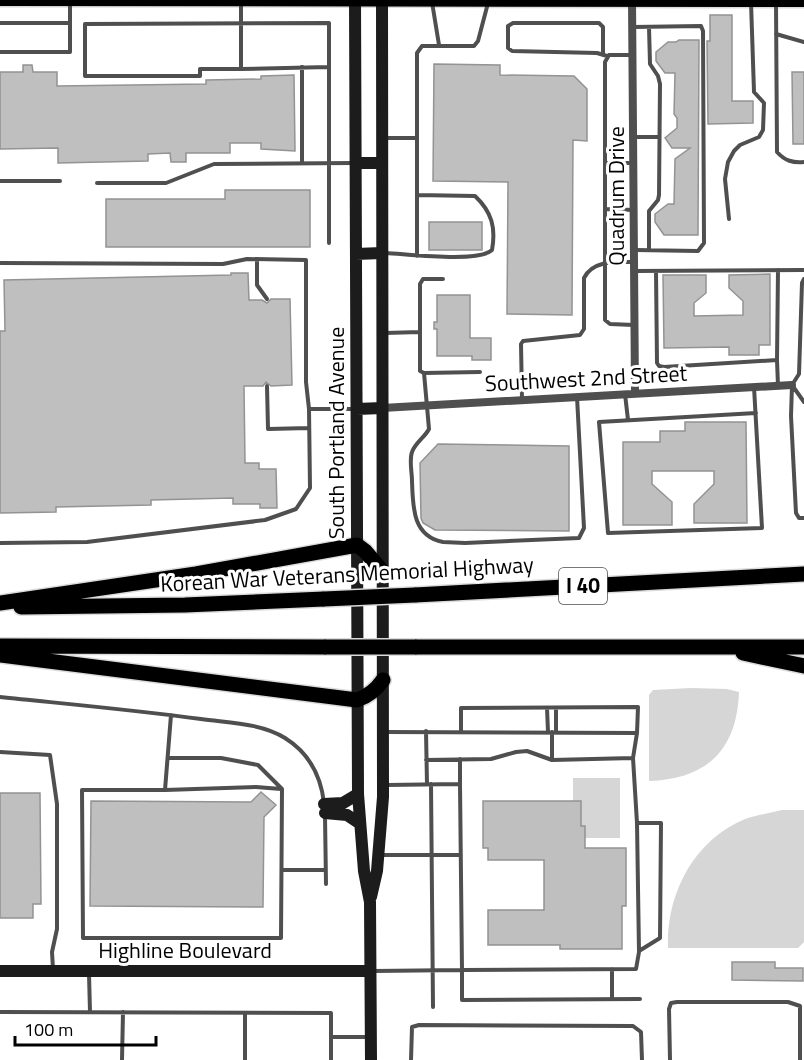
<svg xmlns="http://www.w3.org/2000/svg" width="804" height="1060" font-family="'Titillium Web',sans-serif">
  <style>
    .green { fill: #d6d6d6 }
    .building { fill: #bfbfbf; stroke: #939393; stroke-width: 1.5 }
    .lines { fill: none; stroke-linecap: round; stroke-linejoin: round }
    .primary-casing { stroke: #dbdbdb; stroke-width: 15 }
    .highway-casing { stroke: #dbdbdb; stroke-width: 18 }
    .lane { stroke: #4f4f4f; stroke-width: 4 }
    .street { stroke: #4f4f4f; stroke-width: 8 }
    .secondary { stroke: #1c1c1c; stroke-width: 12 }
    .primary { stroke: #000; stroke-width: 12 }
    .highway { stroke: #000; stroke-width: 15 }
    .highway-bridge-casing { stroke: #dbdbdb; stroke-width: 18; stroke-linecap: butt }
    .highway-bridge { stroke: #000; stroke-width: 15 }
    .labels { text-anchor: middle; stroke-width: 6; stroke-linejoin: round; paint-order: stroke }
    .shield { fill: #fff; stroke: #4c4c4c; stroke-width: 1.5 }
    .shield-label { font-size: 21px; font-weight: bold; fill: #000 }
    .street-label { font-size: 22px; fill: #000; stroke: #fff }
  </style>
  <rect width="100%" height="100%" fill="#fff"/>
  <path class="green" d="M691 688 727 689 739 692C737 751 706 779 649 781V695L653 690Z
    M573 778H620V838H573Z
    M782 810H804V942L798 948H668C666 894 694 840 745 819 757 815 770 813 782 810Z"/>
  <path class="building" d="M710 15H732V101H753V123L708 124 707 41H710Z
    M679 40H699L698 235H664L655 222V214L668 204H674L675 159 690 148H672L665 138 677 128V118L674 114 675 73H665L656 61V52L668 42H676Z
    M434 64 500 65V75L574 76 587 89V141L573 140 572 315 507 314 508 182 433 181Z
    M23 65H32L33 72H57V86L206 84V80L261 79V76L294 75 295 151 261 149V143H230V153H186V162H171L170 153 148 154V161L58 163V148L0 149V72H23Z
    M792 72H804V144H793Z
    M225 190H310V247H106V199H225Z
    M429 222H482V250H429Z
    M231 273H248L249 300H262L267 303 271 299H290L292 385 271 386 266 382 263 386H244L245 463H259V469H276L277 508H260V504H233V498L151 500V505L56 507V512L0 513V331H5L4 280 231 275Z
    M770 274V345H759V355H729V347L664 348 663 275H706V293L694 303V316L743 315V301L729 288V275Z
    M437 295H470V338H491V360H472V356H437V329H434V322H437Z
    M685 422H746L747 523H694V504L714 484V471H652V484L672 502V525H623V442H660V431H685Z
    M438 444 569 446V531L435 530 423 523 421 518 420 463Z
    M261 792 276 805 264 817 263 907 90 906 91 801 251 802Z
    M0 793H40L41 904H33V918H0Z
    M483 801H581V826H585V848H626V906H622V949H560V945H488V910H544V860H488V848H483Z
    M732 962H775V968H803V981L732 980Z"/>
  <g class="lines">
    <g class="primary-casing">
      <path id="primary" d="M0 0 804 1"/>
    </g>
    <g class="highway-casing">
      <path id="highway" d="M415 595 804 574
        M0 603 196 574 357 545 365 551 383 572
        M21 607 185 605 324 599
        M0 646 326 647
        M415 647H804
        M743 653 804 666
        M0 655 357 700C369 696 376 690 383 680"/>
    </g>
    <path class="lane" d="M432 2 439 45
      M776 3 777 152C785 161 793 163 804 162
      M241 4V69L328 67
      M0 23H70
      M633 27 701 26 703 31 704 243 698 251 635 250
      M776 34 804 42
      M0 52H70V3
      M603 55V27L599 23H513L508 26V48L512 51 597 53 607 56
      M632 55H609L605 62V320L610 324 634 325
      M302 67V163
      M241 69H200V76H85V24L329 23V243
      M634 137H659
      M386 138H417
      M605 163H631
      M0 181H60
      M97 183H166L214 164 353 163
      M605 209 634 210
      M729 219 725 179 728 162 734 151 740 145 759 137 763 130 764 103 754 92 751 2
      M649 250V211L658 200 659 195 660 84 658 76 650 64 649 27
      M386 253C408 254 478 263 492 250 496 228 492 212 475 196L417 195
      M417 256V53L422 46H474L478 41 488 3
      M257 259V285L267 299
      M0 263 223 264 247 259 306 260V382L309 409 310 488 296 509 265 520 87 542 0 543
      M635 271 804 270
      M656 271 657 363 659 366 664 367 777 360 778 270
      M443 279H423L420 284V371L424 373 480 372
      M804 279 802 283 799 374 792 385 791 416 796 513 799 518H804
      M385 333 420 332
      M777 360 778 386
      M424 373 429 429C425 437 415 443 412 452 409 460 412 472 412 481 413 506 412 536 443 542L465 543 579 538 584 528 577 397
      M792 385 804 402
      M267 386 268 429 309 428
      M754 387 762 528 608 533 599 422 756 413
      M625 394 628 420
      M522 399 521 344 523 341 580 335 584 329V278C593 260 616 262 633 262
      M309 409H353
      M0 697C67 704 134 710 201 719 229 723 261 723 285 738 309 753 321 777 324 803
      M547 708 548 732
      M556 708V732
      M426 731 427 784
      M385 732 637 733 633 758 637 823 639 952 636 969 462 970V1000L640 999
      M461 732V708L638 707 637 733
      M552 732V760
      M0 752 50 755 57 804V929L52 952 53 969
      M168 758H221L258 765 282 789 281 938H83L82 790H165L171 715
      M460 759V784
      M426 760 491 759 516 752 527 751 552 760 633 758
      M431 784 433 1007
      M165 790 256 787 281 789
      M325 816 326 884
      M637 823H661L660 938 639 951
      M379 855H461
      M282 870H326
      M612 969V999
      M374 971 462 970 460 784 386 785
      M89 974 90 1012
      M0 1012 331 1013V1060
      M245 1013V1060
      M331 1037H370
      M122 1060 123 1012
      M411 1060 412 1027 419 1025 633 1026 641 1032 642 1060
      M670 1060 669 1009 671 1003 677 1002H788L800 1006V1060"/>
    <path class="street" d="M632 0 635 393
      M382 408 792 385"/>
    <path class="secondary" d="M355 0 358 794 364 871 370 902 371 1060
      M357 163H382
      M356 254 382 253
      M357 409 382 408
      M324 804 343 803 358 794
      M325 813 347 815 359 823
      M371 897 377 871 383 797 382 0
      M0 971H370"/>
    <use href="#primary" class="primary"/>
    <use href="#highway" class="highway"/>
    <g class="highway-bridge-casing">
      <path id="highway-bridge" d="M324 599 415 595
        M326 647H415"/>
    </g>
    <use href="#highway-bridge" class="highway-bridge"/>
  </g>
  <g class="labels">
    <rect class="shield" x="559" y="568" width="48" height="36" rx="4.5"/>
    <g class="shield-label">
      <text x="583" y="593">I 40</text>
    </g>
    <g class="street-label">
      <text transform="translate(616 196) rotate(-90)" y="8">Quadrum Drive</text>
      <text transform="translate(586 378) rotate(-3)" y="8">Southwest 2nd Street</text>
      <text transform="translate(336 433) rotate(-90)" y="8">South Portland Avenue</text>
      <text transform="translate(347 574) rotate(-3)" y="8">Korean War Veterans Memorial Highway</text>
      <text x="185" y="958">Highline Boulevard</text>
    </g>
  </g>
  <path d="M15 1036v9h141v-9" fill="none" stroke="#000000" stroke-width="3"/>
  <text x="24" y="1036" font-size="18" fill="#000000" stroke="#ffffff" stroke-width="4.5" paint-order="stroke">100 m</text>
</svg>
